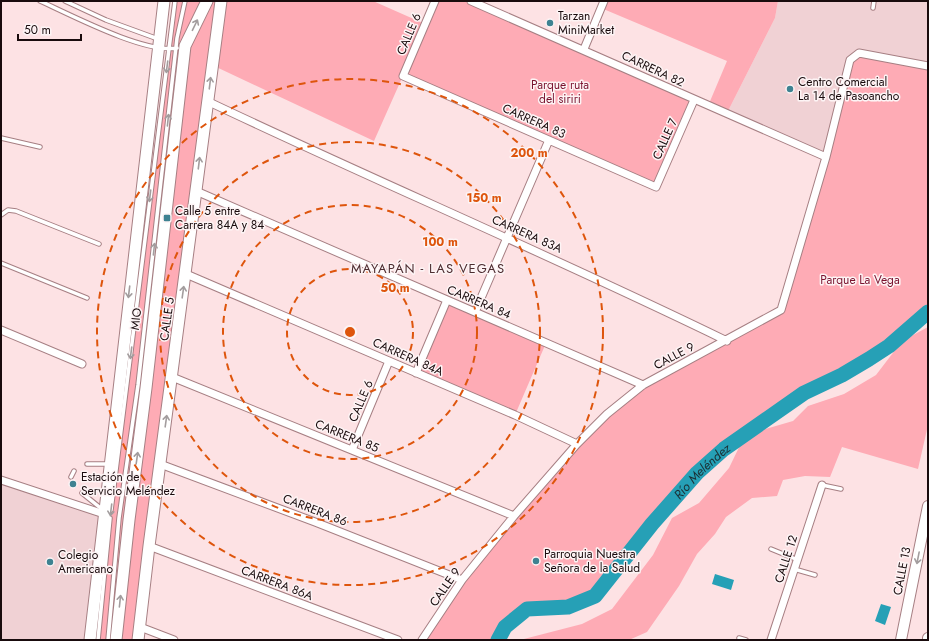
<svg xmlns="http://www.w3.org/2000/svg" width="929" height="641" font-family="Jost,sans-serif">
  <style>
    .built { fill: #f0d1d4 }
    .green { fill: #feabb5 }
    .water { fill: #26a0b6 }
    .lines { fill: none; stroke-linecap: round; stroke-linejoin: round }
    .river { stroke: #26a0b6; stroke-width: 15 }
    .service-casing { stroke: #a67f83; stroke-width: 5.5 }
    .minor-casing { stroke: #a67f83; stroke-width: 9 }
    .secondary-casing { stroke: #a67f83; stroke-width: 12 }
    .primary-casing { stroke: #a67f83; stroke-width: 13 }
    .service { stroke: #fff; stroke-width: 3.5 }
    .minor { stroke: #fff; stroke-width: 7 }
    .secondary { stroke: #fff; stroke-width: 10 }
    .primary { stroke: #fff; stroke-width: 11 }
    .oneway { stroke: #a39d9e }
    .ring { fill: none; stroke: #de550c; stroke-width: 2; stroke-dasharray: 7 5 }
    .poi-dot { fill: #3e8291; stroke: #fdf4f5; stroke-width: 1.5 }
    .labels { text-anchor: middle; stroke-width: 3; stroke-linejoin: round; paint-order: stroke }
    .poi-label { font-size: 12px; fill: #190b0d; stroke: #fdf4f5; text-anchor: start }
    .street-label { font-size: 12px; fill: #190b0d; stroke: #fdf4f5 }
    .park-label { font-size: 12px; fill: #7a132f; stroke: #fdf4f5 }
    .neighbourhood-label { font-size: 13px; letter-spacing: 1px; fill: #4e2d31; stroke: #fdf4f5 }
    .water-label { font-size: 13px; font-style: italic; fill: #1b2f34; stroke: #fdf4f5 }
    .centre { fill: #de550c; stroke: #fdf4f5; stroke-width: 2 }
    .ring-label { font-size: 12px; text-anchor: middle; font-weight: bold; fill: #de550c; stroke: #fdf4f5; stroke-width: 3; stroke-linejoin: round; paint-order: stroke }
  </style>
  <rect width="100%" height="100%" fill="#fde2e4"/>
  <path class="built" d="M778 1H928V66L826 157 727 113 775 18Z
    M1 480 104 514 90 640H1Z"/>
  <path class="green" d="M175 1H373L425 24 435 1H471L694 100 656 187 402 78 374 141 212 65 138 640H98L110 516Z
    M604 1H778L775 18 727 113 708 106 727 61 601 8Z
    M853 56 928 66V312L889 346 869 359 842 375 804 393 724 449 697 473 652 523 595 596 568 607 527 609 505 627 498 640H422L462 580 577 444 643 385 781 310Z
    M447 300 546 343 515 415 416 373Z
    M928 327V425L918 469 842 447 830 477 805 476 783 480 777 496 752 498 726 517 715 534 697 554 679 586 647 632 629 640H520L582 624 612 609 653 555 672 518 699 503 729 468 745 435 793 421 808 406 844 394 876 375 902 341Z"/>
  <path class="water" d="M715 574 734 580 731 590 712 584Z
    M881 604 891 607 885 625 875 621Z"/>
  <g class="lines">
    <path class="river" id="s1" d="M498 640 505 627 527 609 568 607 595 596 652 524 697 473 724 449 804 393 842 375 869 359 889 346 928 312"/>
    <g class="service-casing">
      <path id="service" d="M40 1C71 15 145 54 177 48
        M65 1 106 20 158 39
        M873 8 874 1
        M1 138 40 147
        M1 215 8 210 16 211 99 244
        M1 263 87 298
        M87 464H108
        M71 477 74 471
        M822 485 841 489
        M82 493 103 510
        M111 510 175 1
        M771 549 798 560
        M794 569 815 575
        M739 638 746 640
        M98 640 110 518
        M108 640 119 518 138 385 177 38 185 1"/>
    </g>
    <g class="minor-casing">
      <path id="minor" d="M435 1 403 76 656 187 694 100
        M471 1 826 157
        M584 49 604 1
        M207 101C380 183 555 257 727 341
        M196 191 643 385
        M186 274 515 415 577 444
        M475 312 549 140
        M1 330 82 364
        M416 373 447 300
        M172 377 514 516
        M352 450 389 361
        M160 464 315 522 462 580
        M1 480 104 514
        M149 546 398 640
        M140 627 174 640
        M422 640 462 580 514 516 577 444 607 414 643 385 781 310 826 157 850 60 859 53 928 66
        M771 640 822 485"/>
    </g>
    <g class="secondary-casing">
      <path id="secondary" d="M901 640 928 506
        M928 640V638"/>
    </g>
    <g class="primary-casing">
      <path id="primary" d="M90 640 164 1
        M116 640 129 520 146 388 185 46 207 1
        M138 640 149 546 221 1"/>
    </g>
    <use href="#service" class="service"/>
    <use href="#minor" class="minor"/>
    <use href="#secondary" class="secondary"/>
    <use href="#primary" class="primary"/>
  </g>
  <defs><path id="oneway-shaft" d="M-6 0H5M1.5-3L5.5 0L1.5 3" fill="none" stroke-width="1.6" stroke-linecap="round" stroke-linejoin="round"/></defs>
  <g class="oneway">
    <use href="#oneway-shaft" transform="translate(195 25) rotate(-64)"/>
    <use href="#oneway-shaft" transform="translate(167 67) rotate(97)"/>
    <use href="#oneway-shaft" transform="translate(210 83) rotate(-83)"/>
    <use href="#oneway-shaft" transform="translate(168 120) rotate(-84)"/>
    <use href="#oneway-shaft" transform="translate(199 163) rotate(-83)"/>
    <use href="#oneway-shaft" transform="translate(150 196) rotate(97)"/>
    <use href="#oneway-shaft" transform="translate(154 249) rotate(-84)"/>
    <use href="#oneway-shaft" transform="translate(129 292) rotate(97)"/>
    <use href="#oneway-shaft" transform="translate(183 292) rotate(-82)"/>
    <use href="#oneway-shaft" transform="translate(131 353) rotate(97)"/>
    <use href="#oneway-shaft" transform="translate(166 421) rotate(-82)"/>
    <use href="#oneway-shaft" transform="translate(137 458) rotate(-82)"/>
    <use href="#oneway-shaft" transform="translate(111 510) rotate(97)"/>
    <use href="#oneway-shaft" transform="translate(918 558) rotate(101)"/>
    <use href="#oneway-shaft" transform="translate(120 601) rotate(-84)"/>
  </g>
  <g class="ring">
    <circle cx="350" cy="332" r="63"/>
    <circle cx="350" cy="332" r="127"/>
    <circle cx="350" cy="332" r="190"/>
    <circle cx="350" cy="332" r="253"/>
  </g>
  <g class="poi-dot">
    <circle cx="550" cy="23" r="4"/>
    <circle cx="790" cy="89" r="4"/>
    <rect x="163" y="214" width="8" height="8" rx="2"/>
    <circle cx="73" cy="484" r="4"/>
    <circle cx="536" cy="561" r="4"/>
    <circle cx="50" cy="562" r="4"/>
  </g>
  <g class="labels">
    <g class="poi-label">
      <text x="558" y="20">Tarzan<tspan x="558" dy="14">MiniMarket</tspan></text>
      <text x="798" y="86">Centro Comercial<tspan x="798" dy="14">La 14 de Pasoancho</tspan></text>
      <text x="175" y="215">Calle 5 entre<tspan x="175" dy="14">Carrera 84A y 84</tspan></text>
      <text x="81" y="481">Estación de<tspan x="81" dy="14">Servicio Meléndez</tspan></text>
      <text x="544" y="558">Parroquia Nuestra<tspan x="544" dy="14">Señora de la Salud</tspan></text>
      <text x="58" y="559">Colegio<tspan x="58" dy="14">Americano</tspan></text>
    </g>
    <g class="street-label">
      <text transform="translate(409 34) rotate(-67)" y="4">CALLE 6</text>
      <text transform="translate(653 69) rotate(25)" y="4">CARRERA 82</text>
      <text transform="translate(534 121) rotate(24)" y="4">CARRERA 83</text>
      <text transform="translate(665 139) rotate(-66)" y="4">CALLE 7</text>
      <text transform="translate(527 234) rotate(24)" y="4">CARRERA 83A</text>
      <text transform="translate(479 302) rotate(23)" y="4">CARRERA 84</text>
      <text transform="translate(136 319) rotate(-84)" y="4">MIO</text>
      <text transform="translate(167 319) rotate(-82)" y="4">CALLE 5</text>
      <text transform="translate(674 356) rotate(-28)" y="4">CALLE 9</text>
      <text transform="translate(408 357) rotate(24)" y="4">CARRERA 84A</text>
      <text transform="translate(361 401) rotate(-67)" y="4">CALLE 6</text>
      <text transform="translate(347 436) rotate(22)" y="4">CARRERA 85</text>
      <text transform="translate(315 510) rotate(21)" y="4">CARRERA 86</text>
      <text transform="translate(786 559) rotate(-72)" y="4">CALLE 12</text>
      <text transform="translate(902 571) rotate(-79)" y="4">CALLE 13</text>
      <text transform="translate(277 583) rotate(21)" y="4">CARRERA 86A</text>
      <text transform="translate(445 587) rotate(-55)" y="4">CALLE 9</text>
    </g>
    <g class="park-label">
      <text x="560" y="89">Parque ruta<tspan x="560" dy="14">del siriri</tspan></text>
      <text x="860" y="284">Parque La Vega</text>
    </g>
    <g class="neighbourhood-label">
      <text x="428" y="273">MAYAPÁN - LAS VEGAS</text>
    </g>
    <g class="water-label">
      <text dy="5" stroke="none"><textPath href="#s1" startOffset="278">Río Meléndez</textPath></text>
    </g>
  </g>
  <circle cx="350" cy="332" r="6" class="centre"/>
  <g class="ring-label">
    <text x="529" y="157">200 m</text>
    <text x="484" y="202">150 m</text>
    <text x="440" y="246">100 m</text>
    <text x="395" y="292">50 m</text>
  </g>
  <rect width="929" height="641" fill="none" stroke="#190b0d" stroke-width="4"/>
  <path d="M18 34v6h63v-6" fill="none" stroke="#190b0d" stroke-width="2"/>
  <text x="24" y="34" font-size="12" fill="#190b0d" stroke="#fdf4f5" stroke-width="3" paint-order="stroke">50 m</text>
</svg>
